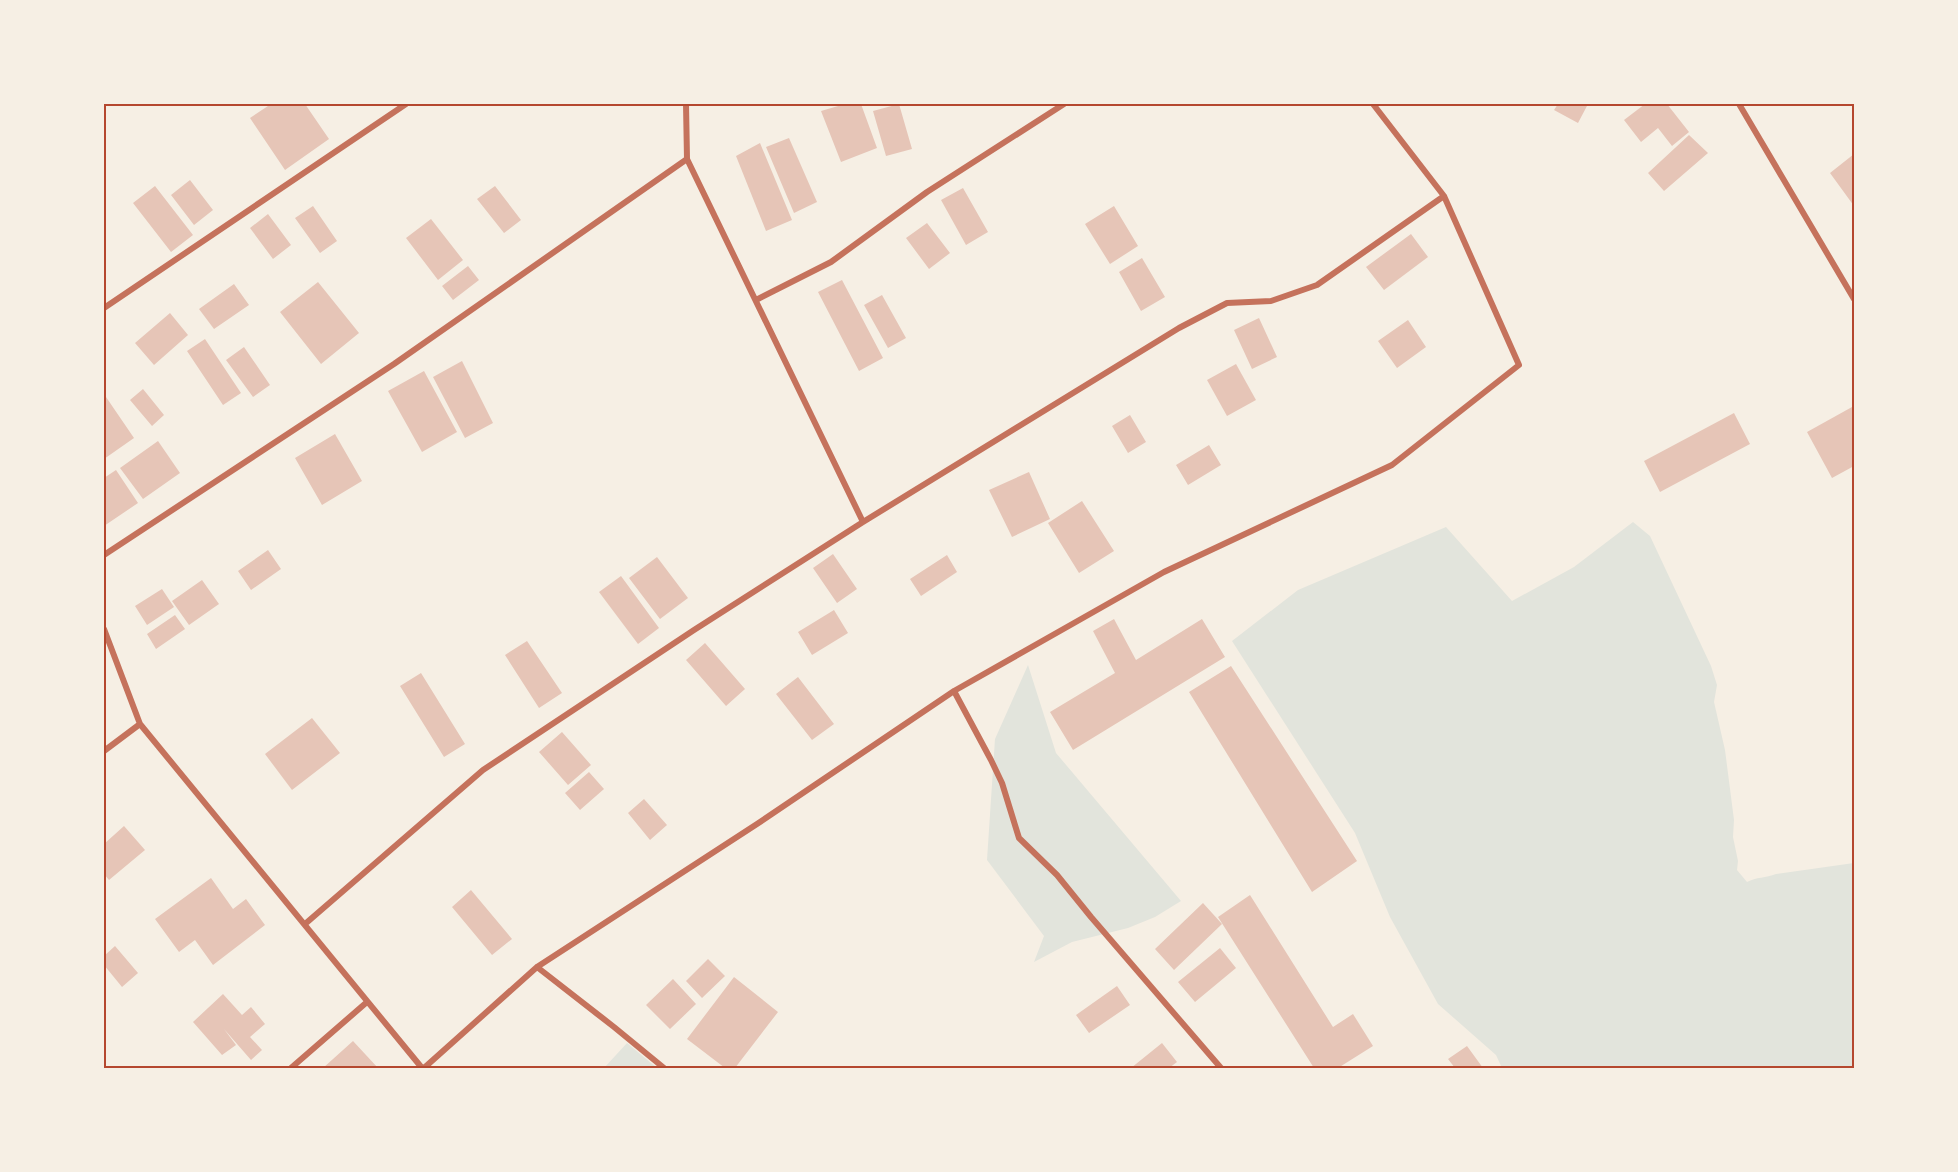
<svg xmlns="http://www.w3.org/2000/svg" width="1958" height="1172" font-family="'Asap Condensed',sans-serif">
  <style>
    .green { fill: #e2e4dc }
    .building { fill: #e6c5b7 }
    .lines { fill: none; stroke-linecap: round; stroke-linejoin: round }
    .minor { stroke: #c5725c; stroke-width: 6 }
    .neatline { fill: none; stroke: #b5482f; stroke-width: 2 }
  </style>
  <rect width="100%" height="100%" fill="#f6efe4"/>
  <path class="green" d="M1633 522 1650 536 1711 666 1717 685 1714 702 1725 750 1734 820 1733 837 1738 861 1737 870 1747 882C1756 877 1766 878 1776 874L1854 863V1068H1502L1496 1055 1438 1004 1390 917 1355 833 1232 641 1298 590 1446 527 1512 601 1574 567Z
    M1028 665 1056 753 1181 901 1155 917 1128 928 1072 942 1034 962 1044 936 987 860 995 739Z
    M627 1043 657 1068H604Z"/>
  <path class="building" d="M271 104H305L329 139 285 170 250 118Z
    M845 104H861L877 148 841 162 821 111Z
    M899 104 912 149 886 156 873 111Z
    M1558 104H1588L1578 123 1554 110Z
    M1645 104H1667L1689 132 1672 146 1658 128 1641 142 1624 120Z
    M1689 135 1708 153 1664 191 1648 173Z
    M789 138 817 202 794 213 766 147Z
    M760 143 792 220 766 231 736 156Z
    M1854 154V206L1830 173Z
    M190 180 213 210 194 225 171 195Z
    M155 186 193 235 171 252 133 203Z
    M495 186 521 220 504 233 477 199Z
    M963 188 988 232 966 245 941 200Z
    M313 206 337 241 320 253 295 218Z
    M1114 206 1138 246 1110 264 1085 224Z
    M268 214 291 245 273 259 250 228Z
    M431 219 463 260 438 280 406 238Z
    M927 223 950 253 929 269 906 238Z
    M1411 234 1428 257 1384 290 1366 267Z
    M1142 258 1165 297 1141 311 1119 272Z
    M468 266 479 280 453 300 442 286Z
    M842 280 883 358 859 371 818 292Z
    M318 282 359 333 321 364 280 312Z
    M234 284 249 305 214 329 199 309Z
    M882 295 906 338 888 348 864 305Z
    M170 313 188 335 154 365 135 343Z
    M1259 318 1277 357 1252 369 1234 330Z
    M1408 320 1426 347 1397 368 1378 341Z
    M205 339 241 393 223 405 187 351Z
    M244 347 270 385 253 397 226 360Z
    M462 361 493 423 465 438 433 377Z
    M1236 364 1256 400 1227 416 1207 380Z
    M424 371 457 432 422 452 388 391Z
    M143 389 164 415 152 426 130 400Z
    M106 397 134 438 104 459V398Z
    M1852 407 1854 411V466L1832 478 1807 432Z
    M1734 413 1750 444 1660 492 1644 461Z
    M1130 415 1146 442 1128 453 1112 426Z
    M335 434 362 481 322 505 295 458Z
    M158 441 180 473 143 499 120 468Z
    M1209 445 1221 465 1188 485 1176 465Z
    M116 470 138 503 104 526V478Z
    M1029 472 1050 519 1012 537 989 490Z
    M1082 501 1114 551 1079 573 1048 523Z
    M268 550 281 569 251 590 238 571Z
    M833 554 857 589 837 603 813 568Z
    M947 555 957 572 921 596 910 579Z
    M657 557 688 598 660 619 629 578Z
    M621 576 659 628 638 644 599 592Z
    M202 580 219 604 189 625 172 601Z
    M162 589 174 607 147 625 135 606Z
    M834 610 848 633 812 655 798 632Z
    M175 615 185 629 156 649 147 634Z
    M1114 619 1136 660 1202 619 1225 657 1073 750 1050 712 1115 673 1093 631Z
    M527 641 562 693 539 708 505 655Z
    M705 643 745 689 726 706 686 660Z
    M1231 666 1357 861 1312 892 1189 692Z
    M421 673 465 744 444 757 400 686Z
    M798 677 834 724 812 740 776 694Z
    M312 718 340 753 292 790 265 754Z
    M562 732 591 765 568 785 539 752Z
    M589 772 604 789 580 810 565 793Z
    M644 799 667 825 650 840 628 813Z
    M124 826 145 850 109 880 104 874V844Z
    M211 878 233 909 246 899 265 925 213 965 195 940 179 952 155 919Z
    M471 890 512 939 492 955 452 907Z
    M1250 895 1333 1027 1353 1014 1373 1046 1338 1068H1314L1218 917Z
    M1203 903 1222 924 1174 970 1155 949Z
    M115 946 138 973 122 987 104 965V956Z
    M1220 948 1236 968 1195 1002 1178 982Z
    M708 959 725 976 702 998 686 981Z
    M734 977 778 1012 735 1068H725L687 1039Z
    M673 979 696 1004 670 1029 646 1005Z
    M1117 986 1130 1005 1089 1033 1076 1015Z
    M223 994 242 1015 251 1007 265 1024 250 1037 262 1050 251 1060 224 1029 236 1045 222 1055 193 1022Z
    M353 1041 378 1068H323Z
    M1162 1043 1177 1062 1169 1068H1131Z
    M1467 1046 1483 1068H1455L1448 1059Z"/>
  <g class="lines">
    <path class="minor" d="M1739 104 1854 299
      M687 159 863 522
      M756 300 831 262 927 192 1064 104
      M104 308 406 104
      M104 555 394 364 687 159 686 104
      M104 629 140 724 422 1068
      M954 691 991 760 1002 783 1019 838 1057 875 1091 917 1221 1068
      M104 751 140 724
      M305 924 483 770 694 630 863 522 1179 328 1227 303 1271 301 1317 285 1444 196
      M537 967 614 1027 664 1068
      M291 1068 367 1002
      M424 1068 537 967 757 824 954 691 1164 572 1392 465 1519 365 1444 196 1373 104"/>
  </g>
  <rect width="1958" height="1172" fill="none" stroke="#f6efe4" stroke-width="210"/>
  <rect x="105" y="105" width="1748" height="962" class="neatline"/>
</svg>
